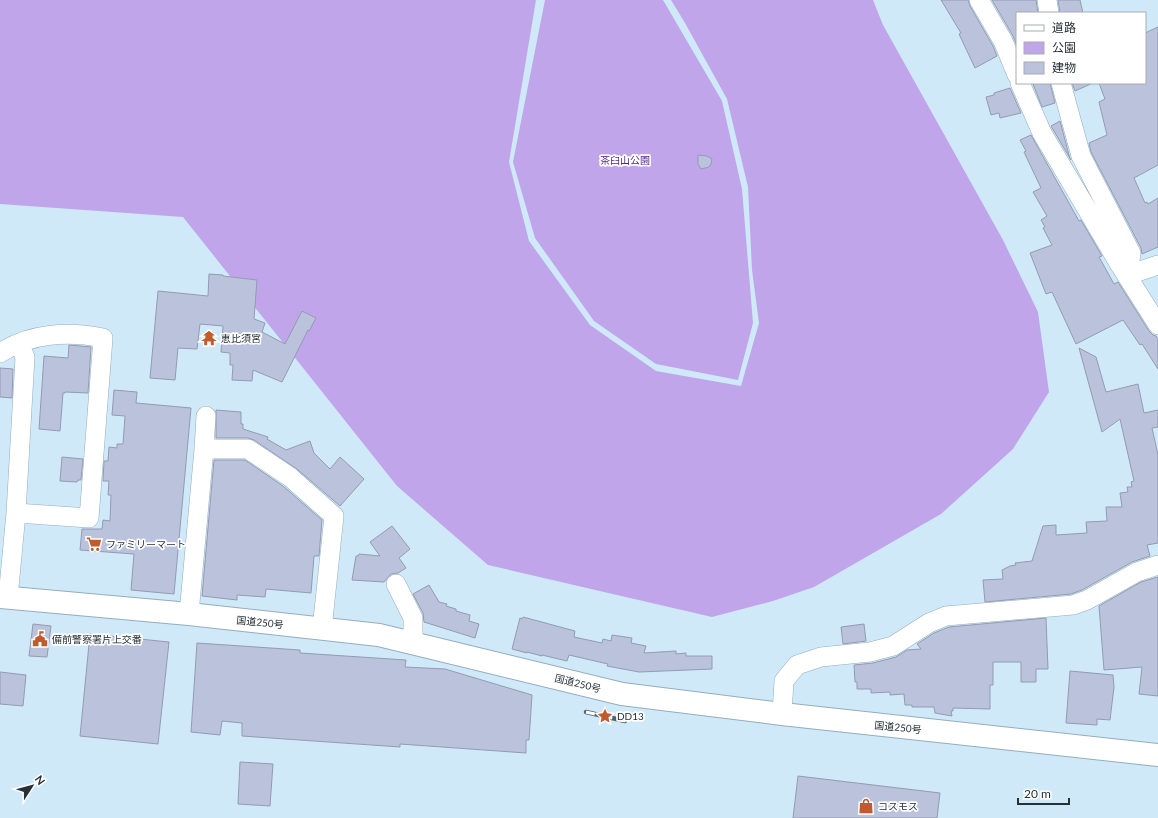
<svg xmlns="http://www.w3.org/2000/svg" width="1158" height="818" font-family="Lato,'Noto Sans JP',sans-serif">
  <style>
    .green { fill: #c1a5ea }
    .building { fill: #bac3db; stroke: #929bb2 }
    .lines { fill: none; stroke-linecap: round; stroke-linejoin: round }
    .minor-casing { stroke: #94adbc; stroke-width: 20 }
    .highway-casing { stroke: #94adbc; stroke-width: 24 }
    .minor { stroke: #fff; stroke-width: 19 }
    .highway { stroke: #fff; stroke-width: 22 }
    .rail-casing { stroke: #53626a; stroke-width: 4.5 }
    .rail { stroke: #fff; stroke-width: 3; stroke-dasharray: 9; stroke-linecap: butt }
    .labels { text-anchor: middle; stroke-width: 3.5; stroke-linejoin: round; paint-order: stroke }
    .park-label { font-size: 10px; fill: #552885; stroke: #fff }
    .poi-label { font-size: 10px; fill: #263036; stroke: #fff; text-anchor: start }
    .street-label { font-size: 10px; fill: #263036; stroke: #fff }
  </style>
  <rect width="100%" height="100%" fill="#cfe9f9"/>
  <path class="green" d="M0 0H536L509 162 529 241 590 325 656 371 741 386 759 323 752 270 748 187 727 99 685 23 671 0H873L883 25 1003 240 1038 312 1049 392 1013 449 941 514 814 587 773 601 712 617 488 565 397 486 183 217 0 204Z
    M545 0H663L722 101 742 189 753 323 738 380 656 364 594 321 535 238 513 162Z"/>
  <path class="building" d="M941 0H968L970 6 993 46 997 56 975 68 959 34 961 33Z
    M992 0H1036L1038 13H1017V46L1013 36Z
    M1058 0H1080L1083 13H1060Z
    M1158 27V165L1134 178 1145 203 1147 202 1148 204 1158 198V247L1142 254 1141 248 1091 152 1089 143 1107 135 1099 102 1105 99 1099 83H1145V33Z
    M1036 83H1050L1055 103 1042 107 1033 84Z
    M1072 83H1093L1075 91Z
    M1010 88 1021 113 1000 118 999 113 991 115 986 97 994 95V93Z
    M1060 121 1070 159 1071 160 1051 126Z
    M1031 135 1079 221 1081 220 1102 256 1099 257 1114 284 1118 282 1149 331 1153 335 1156 336 1158 339V369L1142 344 1140 345 1123 320 1076 344 1052 292 1046 294 1030 253 1052 245 1043 228 1045 227 1041 220 1047 216 1033 192 1041 188 1024 152 1026 151 1020 140Z
    M698 155 707 156 712 159 711 164 709 167 701 169 698 164Z
    M209 274 223 275V276L257 280 254 319 265 323 262 332 285 344 302 311 316 318 309 331 308 330 282 382 253 370 252 381 232 380 233 365H230V353L221 352 223 326 200 324 197 349 178 348 175 380 150 378 158 291 208 296Z
    M69 345 91 347 88 393 65 392V393H63L60 431 39 429 44 356 68 358Z
    M1079 348 1096 357 1106 392 1138 384 1144 413 1158 410V427L1152 428 1158 455V543L1147 545 1150 556 1132 562 1082 590 1071 594 985 602 983 580 1003 579 1002 570 1010 566 1016 565 1015 563 1032 561 1043 526 1056 525V535L1087 533 1086 522 1107 521 1106 507H1122L1120 493 1128 492 1127 487H1132L1131 482 1134 481 1120 419 1102 432Z
    M0 368 13 369 12 398 0 397Z
    M114 390 137 392 136 403 191 408 174 594 131 590 134 554 80 550 82 529H102L103 520 110 521 111 495H108L109 481H103L104 461H108L109 447 117 448V444H123L125 416 112 415Z
    M216 410 241 412V424H243V429L268 437 267 439 286 450 310 441 314 453 330 469 340 457 364 479 340 506 297 469 254 440 248 438H216Z
    M62 457 83 459 81 480H78L77 482 60 481Z
    M214 460H245L283 486 322 520 319 556H314L311 593 266 589 265 597 237 595V600L202 596Z
    M392 526 410 549 399 558 406 568 398 573 391 574 384 582 352 580 356 556H358L359 554 380 556 370 542Z
    M1158 577V696L1139 694 1142 667 1104 670 1099 606 1141 582Z
    M429 585 439 602 447 604 446 606 456 609V611L470 615 469 621 479 624 475 638 424 622 423 613 413 594Z
    M523 617 575 631 574 637 602 643 603 639 611 641 612 635 632 638 631 643 646 646 644 653 676 651V654L686 653V656H712V669L639 672 607 666 608 664 569 655 567 661 542 655V656L527 652V653L512 649 520 618 522 619Z
    M1046 618 1048 669H1036V682H1021V662H993V685H990V709L953 708V711H951L952 716 935 713 934 707H912V705H905L904 694 890 695V692L871 693V689H857V682H855L854 665 873 663 896 657 907 650 921 649 917 644 934 633 949 627Z
    M33 624 51 626 47 657 29 656Z
    M864 624 866 641 843 644 841 627Z
    M90 634 169 642 158 744 80 736Z
    M197 643 300 650V653L406 660 405 667 445 669 532 695 529 740H526V753L400 744V747L242 736V723L222 721 220 735 191 732Z
    M1070 671 1113 675 1114 687 1110 720 1097 719V725L1066 723Z
    M0 672 26 675 23 706 0 704Z
    M240 762 273 764 270 806 238 804Z
    M798 776 940 793 937 818H793Z"/>
  <g class="lines">
    <g class="minor-casing">
      <path id="minor" d="M979 0 1003 41 1017 75
        M1047 0 1049 13
        M1020 83 1042 133 1120 265 1158 325
        M1061 83 1081 156 1131 253 1128 275 1158 265
        M0 353C30 333 68 331 103 338L89 518 16 513
        M204 449H248L290 477 334 516 322 629
        M396 584 413 618V643
        M8 598 16 513 25 357 19 344
        M189 614 204 449 206 416
        M782 714 784 681 797 665 821 657 870 652 893 646 929 623 946 616 1073 605 1087 600 1137 572 1158 565"/>
    </g>
    <g class="highway-casing">
      <path id="highway" d="M0 597 189 614 379 635 622 694 782 714 1158 755"/>
    </g>
    <use href="#minor" class="minor"/>
    <use href="#highway" class="highway"/>
    <g class="rail-casing">
      <path id="rail" d="M586 712 625 721"/>
    </g>
    <use href="#rail" class="rail"/>
  </g>
  <defs>
    <g id="temple-bare" transform="scale(1.2)"><path d="M0-6L5-2H3V0L6.5 2.5H4V6H1.5V3h-3V6H-4V2.5H-6.5L-3 0V-2H-5Z" fill="#c15a2d" stroke="#fff" stroke-width="2.5" paint-order="stroke"/></g>
    <g id="supermarket-bare" transform="scale(1.2)"><path d="M-6-5.5h2.5l.6 2H6L4.5 2H-2.5L-4.4-4H-6ZM-1.5 3.2a1.3 1.3 0 1 0 .1 0ZM3 3.2a1.3 1.3 0 1 0 .1 0Z" fill="#c15a2d" stroke="#fff" stroke-width="2.5" paint-order="stroke"/></g>
    <g id="civic-bare" transform="scale(1.2)"><path d="M-.6-6.5H3V-4.5H.6V-3L4-1V1h2V6H-6V1h2V-1L-.6-3ZM-1.2 2.5V6h2.4V2.5Z" fill="#c15a2d" stroke="#fff" stroke-width="2.5" paint-order="stroke"/></g>
    <g id="sight-bare" transform="scale(1.2)"><path d="M0-6L1.8-2.2L6-1.7L2.9 1.2L3.7 5.4L0 3.3L-3.7 5.4L-2.9 1.2L-6-1.7L-1.8-2.2Z" fill="#c15a2d" stroke="#fff" stroke-width="2.5" paint-order="stroke"/></g>
    <g id="shop-bare" transform="scale(1.2)"><path d="M-5-2.5h2.3a2.7 3.5 0 0 1 5.4 0H5L5.5 6h-11ZM-1.5-2.5h3a1.5 2.3 0 0 0-3 0Z" fill="#c15a2d" stroke="#fff" stroke-width="2.5" paint-order="stroke"/></g>
  </defs>
  <g fill-rule="evenodd">
    <use href="#temple-bare" x="209" y="338"/>
    <use href="#supermarket-bare" x="94" y="544"/>
    <use href="#civic-bare" x="40" y="639"/>
    <use href="#sight-bare" x="605" y="716"/>
    <use href="#shop-bare" x="866" y="806"/>
  </g>
  <g class="labels">
    <g class="park-label">
      <text x="625" y="164">茶臼山公園</text>
    </g>
    <g class="poi-label">
      <text x="221" y="342">恵比須宮</text>
      <text x="106" y="548">ファミリーマート</text>
      <text x="52" y="643">備前警察署片上交番</text>
      <text x="617" y="720">DD13</text>
      <text x="878" y="810">コスモス</text>
    </g>
    <g class="street-label">
      <text transform="translate(260 622) rotate(6)" y="4">国道250号</text>
      <text transform="translate(578 683) rotate(14)" y="4">国道250号</text>
      <text transform="translate(898 727) rotate(6)" y="4">国道250号</text>
    </g>
  </g>
  <rect x="1016" y="12" width="130" height="72" fill="#ffffff" stroke="#a8acaf"/>
  <rect x="1024" y="25" width="20" height="6" fill="#ffffff" stroke="#a8acaf"/>
  <text x="1052" y="32" font-size="12" fill="#263036">道路</text>
  <rect x="1024" y="42" width="20" height="12" fill="#c1a5ea" stroke="#a8acaf"/>
  <text x="1052" y="52" font-size="12" fill="#263036">公園</text>
  <rect x="1024" y="62" width="20" height="12" fill="#bac3db" stroke="#a8acaf"/>
  <text x="1052" y="72" font-size="12" fill="#263036">建物</text>
  <g transform="translate(32 786) rotate(54)" stroke="#ffffff" stroke-width="3" paint-order="stroke">
  <path d="M0-3L7 15L0 10L-7 15Z" fill="#263036"/>
  <text y="-6" font-size="11" font-weight="bold" text-anchor="middle" fill="#263036">N</text>
  </g>
  <path d="M1018 798v6h51v-6" fill="none" stroke="#263036" stroke-width="2"/>
  <text x="1024" y="798" font-size="12" fill="#263036" stroke="#ffffff" stroke-width="3" paint-order="stroke">20 m</text>
</svg>
